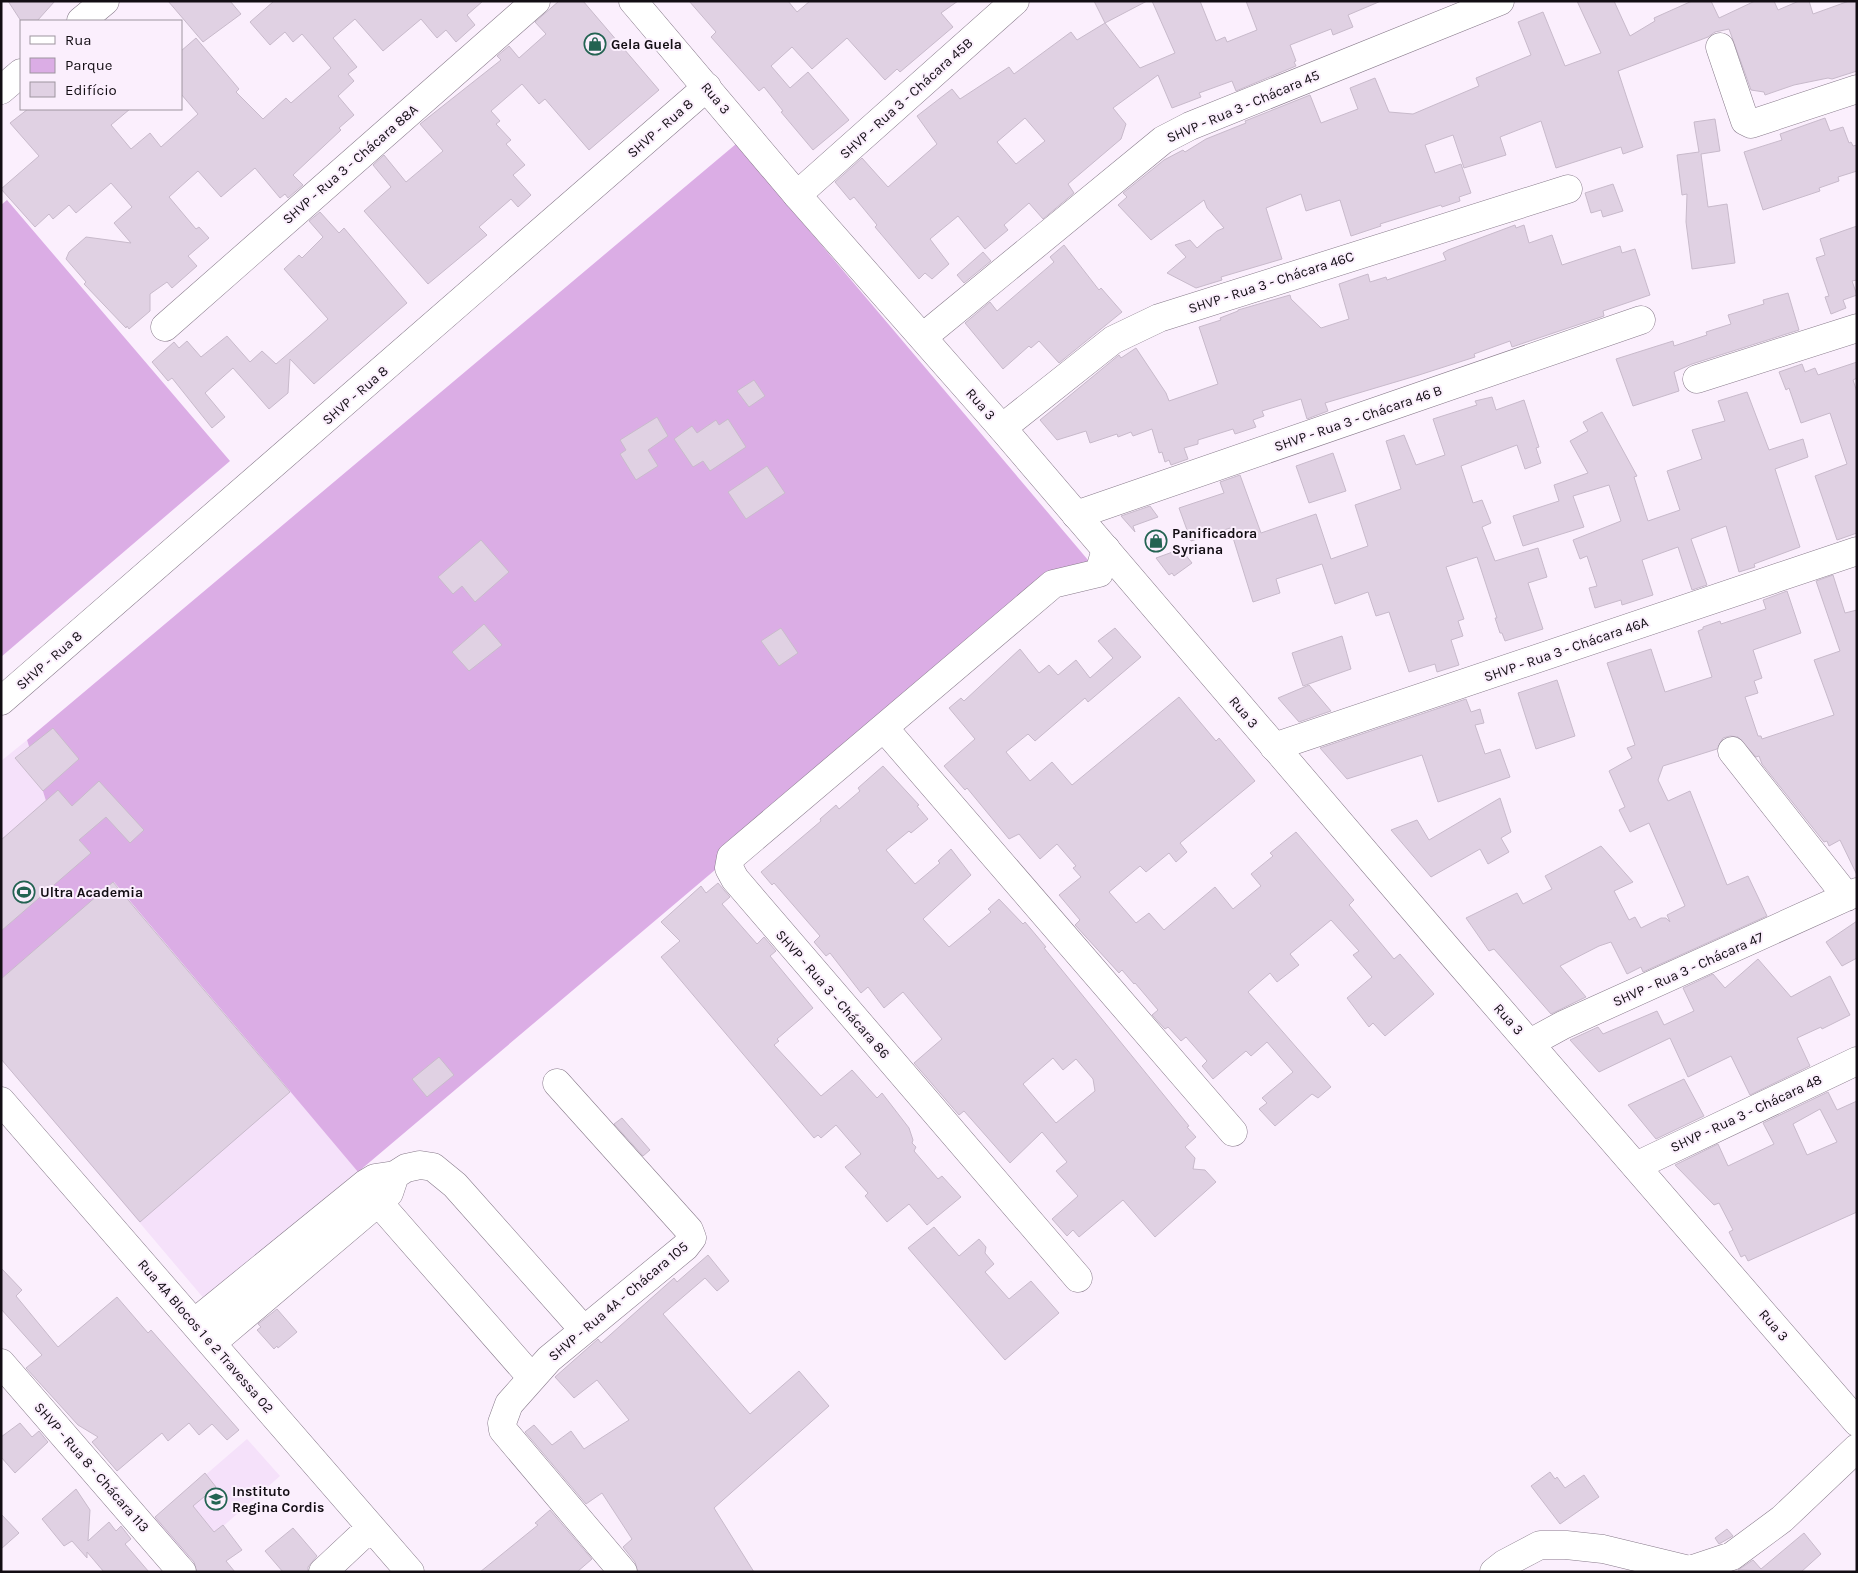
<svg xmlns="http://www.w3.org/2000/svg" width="1858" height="1573" font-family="Karla,sans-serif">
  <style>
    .built { fill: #f5e1fa }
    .green { fill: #dbade5 }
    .building { fill: #e0d1e3; stroke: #c8bacb; fill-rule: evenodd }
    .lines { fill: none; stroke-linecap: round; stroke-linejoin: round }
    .minor-casing { stroke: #877a8a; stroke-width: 29 }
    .major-casing { stroke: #877a8a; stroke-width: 29 }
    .minor { stroke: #fff; stroke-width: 28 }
    .major { stroke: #fff; stroke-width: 28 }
    .labels { text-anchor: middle; stroke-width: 4; stroke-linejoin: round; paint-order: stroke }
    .poi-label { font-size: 14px; font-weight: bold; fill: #120d13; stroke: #fbeffd; text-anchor: start }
    .street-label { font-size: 14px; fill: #120d13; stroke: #fbeffd }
  </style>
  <rect width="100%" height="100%" fill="#fbeffd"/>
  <path class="built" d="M27 740 46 801 358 1172 206 1301 1 1059V761Z
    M247 1439 280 1476 185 1560 151 1522Z"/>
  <path class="green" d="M736 144 1099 573 1053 584 358 1172 114 882 1 979V931L90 853 46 801 27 740Z
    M7 200 230 461 1 657V205Z"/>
  <path class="building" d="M8 1H55L37 21H21Z
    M168 1H230L241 14 203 42Z
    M274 1H483L467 15 475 25 456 42 446 30 437 38 421 19 383 51 355 19 333 38 357 67 348 74 354 81 338 96 354 115 339 128 341 130 293 175 303 185 288 198 285 194 280 198 255 168 221 197 198 171 169 197 196 229 199 227 209 238 188 256 197 266 172 288 167 282 150 294V311L129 329 127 326 126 328 84 284 86 282 66 259 69 252 86 237 131 243 114 223 132 207 111 183 76 213 69 205 53 219 49 214 35 227 1 189 39 156 10 123 28 109H130L111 125 131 149 150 133 161 147 198 114 181 94V51L196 38 239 89 236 92 263 119 286 98 291 103 331 68 302 34 293 42 285 32 270 45 250 22Z
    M559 1H583L659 90 589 150 545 99 539 104 522 84 491 111 500 121 496 124 511 140 506 144 525 165 513 175 531 195 518 207 511 199 479 227 487 235 428 284 364 211 391 187 373 165 384 155 406 182 443 151 420 124 501 60 497 56 509 46 519 58 546 34 535 22Z
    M689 1H788L797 12 810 1H958L941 13 953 27 900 72 897 69 885 80 847 38 812 69 792 47 771 66 790 88 808 72 849 120 813 150 781 112 783 111 764 87 759 91 711 37 716 32Z
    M1094 1H1147L1105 23Z
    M1152 1H1200L1216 41 1225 37 1227 42 1257 30 1246 1H1381L1348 15 1353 27 1333 35 1331 29 1290 45 1296 61 1294 62 1296 66 1236 91 1232 81 1199 93 1201 97 1172 108 1158 75 1113 108 1126 124 1121 139 1068 184 1074 193 1043 219 1029 203 1004 225 1008 230 985 249 958 216 930 239 949 264 932 279 925 273 919 279 875 227 877 225 854 197 850 200 835 182 862 158 888 187 937 144 917 116 952 89 960 99 1009 67 1014 74 1071 32 1077 40 1105 23 1140 68 1175 53ZM1025 118 1045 141 1016 164 997 142Z
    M1577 1H1614L1630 36 1655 21 1654 18 1692 1H1711L1719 18 1755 1H1774L1778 10 1799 1H1809L1813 14 1849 1H1857V71L1832 79 1828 78 1794 85 1765 95 1764 92 1751 90 1729 29 1715 32 1708 37 1618 71 1643 147 1623 154 1621 147 1556 168 1541 121 1500 137 1506 155 1464 168 1453 135 1425 145 1435 173 1461 164 1471 193 1459 197 1460 201 1442 207 1441 205 1380 224 1381 226 1351 236 1340 200 1306 211 1301 194 1266 208 1282 259 1221 277 1222 280 1196 288 1167 273 1186 257 1175 245 1190 240 1197 248 1217 231 1224 228 1207 208 1204 200 1151 240 1118 205 1127 197 1123 193 1164 160 1183 150 1185 152 1206 139 1246 123 1245 121 1310 95 1321 123 1358 109 1350 88 1375 78 1389 112 1413 114 1479 86 1476 78 1531 55 1518 22 1543 12 1565 66 1601 53Z
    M1825 118 1830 131 1843 127 1849 143 1851 142 1853 146 1857 145V171L1838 177 1839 181 1819 188 1820 191 1763 210 1744 152 1782 140 1780 134Z
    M1715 119 1720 151 1701 154 1708 207 1727 204 1735 263 1692 269 1686 222 1687 194 1682 195 1677 155 1699 152 1694 122Z
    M1613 184 1623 211 1603 217 1601 210 1591 213 1585 193Z
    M320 212 339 233 344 228 407 303 314 384 290 359 288 393 269 409 233 368 205 393 225 417 212 428 172 378 168 381 152 362 174 342 179 348 187 341 201 357 227 336 250 362 262 351 276 364 309 336 328 319 284 269 299 255 302 258 323 237 309 221Z
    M1515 225 1516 228 1524 225 1529 243 1552 235 1562 265 1620 246 1622 253 1635 249 1650 295 1603 311 1604 316 1512 347 1510 341 1474 354 1475 357 1419 375 1325 403 1328 411 1307 419 1301 399 1262 411 1264 416 1253 420 1256 427 1235 434 1233 429 1198 440V444L1184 448 1188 459 1171 465 1169 460 1165 462 1162 452 1159 453 1152 429 1133 436 1131 432 1118 437 1117 434 1090 443 1086 431 1057 440 1040 420 1119 355 1121 358 1136 348 1166 393 1169 401 1218 384 1199 327 1221 320 1220 318 1238 311V310L1290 295 1291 299 1321 328 1349 319 1339 284 1368 274 1370 282 1386 277 1387 280 1446 260 1443 253 1448 250Z
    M1857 226V280L1852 281 1857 295 1843 300 1846 308 1831 314 1825 297 1829 296 1816 258 1825 255 1820 239Z
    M1064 245 1099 290 1101 288 1122 312 1059 363 1039 341 1031 348 1029 346 1003 369 965 323 990 302 997 311 1054 262 1050 257Z
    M983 252 991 261 964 283 957 275Z
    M1788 293 1799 330 1692 364 1674 372 1679 391 1633 406 1616 359 1673 341 1674 346 1707 335 1706 332 1731 324 1728 315 1764 304 1763 300Z
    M1857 362V378L1853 380 1857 392V533L1837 540 1815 476 1847 464 1830 413 1801 423 1789 388 1786 390 1779 372 1802 364 1805 372 1815 368 1818 375Z
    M754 380 765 396 749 407 737 391Z
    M1747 392 1769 450 1803 439 1808 457 1775 469 1800 547 1754 564 1755 567 1739 572 1726 526 1691 539 1707 585 1692 590 1678 547 1642 560 1653 595 1622 605 1621 600 1595 608 1589 588 1597 586 1587 556 1580 559 1573 540 1621 521 1609 485 1573 496 1584 527 1523 546 1513 516 1559 501 1554 485 1588 473 1570 441 1588 431 1583 422 1602 412 1637 476 1634 477 1648 521 1680 510 1667 471 1702 459 1692 430 1725 421 1718 401Z
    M1492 397 1496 410 1524 400 1539 447 1536 448 1541 463 1525 469 1517 445 1461 466 1473 503 1482 500 1491 523 1482 527 1495 561 1538 548 1547 577 1528 583 1543 629 1505 641 1502 633H1500L1495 618H1497L1477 557 1446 567 1464 619 1458 621 1463 636 1451 640 1459 665 1437 672 1435 664 1409 672 1389 612 1376 616 1368 592 1335 604 1322 564 1276 579 1280 593 1253 602 1230 528 1191 541 1179 508 1224 493 1220 482 1240 475 1261 533 1316 514 1331 559 1368 546 1355 505 1401 489 1386 441 1404 435 1416 465 1445 455 1433 419 1477 405 1475 401Z
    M657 417 668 436 648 450 658 466 636 480 620 454 626 450 620 440Z
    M728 419 746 447 710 471 703 461 693 467 674 439 692 426 697 433 716 420 719 425Z
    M1333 453 1346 491 1309 503 1296 466Z
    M767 466 785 493 746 519 728 492Z
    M1150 506 1158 517 1133 526 1135 532 1121 516Z
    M481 540 509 572 475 602 462 586 453 594 438 577Z
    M1181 549 1192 563 1174 576 1172 573 1169 575 1156 558Z
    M1833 575 1845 613 1857 610V875L1840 840 1829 846 1827 841 1824 842 1762 764 1759 756 1756 757 1738 737 1730 736 1723 738 1717 749 1663 766 1658 780 1668 801 1690 791 1727 885 1748 876 1767 916 1643 972 1641 967 1627 974 1611 942 1599 946 1560 966 1586 997 1551 1014 1494 949 1489 951 1466 918 1517 893 1523 904 1552 889 1545 876 1601 846 1633 882 1614 891 1629 920 1635 917 1641 928 1661 918H1666L1670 922 1667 915 1685 906 1649 823 1630 832 1619 810 1625 807 1609 771 1632 758 1627 748 1635 745 1607 663 1651 649 1665 692 1712 677 1698 631 1703 629V627L1720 621 1721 624 1766 609 1763 600 1787 591 1801 633 1753 650 1762 678 1754 681 1758 693 1745 697 1758 736H1761L1762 739 1834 715 1814 660 1840 651 1816 581Z
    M484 624 502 645 469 671 452 652Z
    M781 628 798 653 779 666 761 641Z
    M1115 628 1141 657 1088 702 1085 698 1035 741 1028 734 1006 752 1030 781 1052 762 1072 785 1179 697 1216 741 1219 738 1255 781 1180 843 1187 852 1176 862 1169 853 1146 872 1140 866 1109 892 1136 923 1149 913 1164 930 1215 887 1233 909 1261 886 1251 874 1273 856 1270 853 1296 832 1354 900 1349 905 1394 959 1400 954 1434 994 1385 1036 1373 1023 1369 1027 1347 998 1372 977 1353 955 1359 951 1331 920 1290 954 1299 965 1277 982 1270 973 1248 992 1331 1087 1318 1098 1312 1094 1275 1126 1259 1109 1267 1103 1262 1098 1293 1072 1267 1042 1251 1056 1246 1051 1213 1079 1202 1066 1207 1061 1186 1037 1181 1041 1168 1027 1165 1029 1152 1015 1158 1010 1135 983 1134 984 1122 970 1119 973 1075 925 1080 920 1059 895 1081 877 1073 868 1076 866 1057 844 1040 859 1019 834 1009 839 967 788 965 790 944 766 975 739 949 708 961 698 964 701 1020 649 1039 673 1049 665 1058 675 1076 660 1090 678 1113 658 1098 641Z
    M1342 636 1351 669 1303 686 1292 653Z
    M1557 680 1575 736 1536 749 1518 693Z
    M1309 685 1331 711 1299 722 1278 698Z
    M1466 699 1471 712 1480 709 1484 723 1475 725 1485 754 1500 749 1510 777 1438 802 1422 755 1347 779 1320 748Z
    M53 728 79 759 43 791 15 758Z
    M883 766 919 805 917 806 928 819 911 833 909 831 886 850 915 884 940 863 938 861 951 849 971 875 923 919 949 947 991 912 988 909 999 899 1023 924 1025 922 1046 947 1044 948 1189 1126 1187 1127 1196 1137 1185 1147 1195 1158 1193 1169 1205 1170 1216 1182 1155 1237 1123 1200 1079 1237 1073 1230 1067 1236 1052 1219 1078 1196 1056 1171 1067 1162 1042 1132 1010 1163 964 1111 959 1115 914 1063 942 1039 903 992 884 1008 868 987 861 993 830 953 826 956 814 942 820 936 774 883 772 885 761 872 821 821 820 819 836 805 839 809 860 791 858 788ZM1053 1058 1063 1070 1076 1059 1093 1079 1095 1091 1056 1123 1023 1084Z
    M99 781 144 830 130 843 106 817 79 840 91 853 1 931V840L58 790 72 806Z
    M1500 798 1511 832 1501 838 1509 852 1488 864 1480 849 1431 877 1391 830 1417 820 1429 840Z
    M113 882 290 1092 140 1222 1 1059V979Z
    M718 883 730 897 722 904 757 944 764 937 776 951 770 956 813 1008 777 1039 779 1041 774 1045 821 1096 852 1070 877 1098 882 1093 909 1128 913 1140 912 1143 916 1147 914 1151 938 1179 942 1176 961 1197 927 1225 909 1204 887 1222 865 1196 868 1193 845 1167 861 1154 836 1125 821 1138 818 1135 814 1138 661 957 680 941 661 922 701 886 706 893Z
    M1857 921V958L1842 966 1826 942Z
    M1758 959 1791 997 1830 976 1850 1015 1822 1029 1821 1027 1797 1038 1810 1066 1750 1095 1731 1056 1688 1077 1670 1038 1599 1072 1570 1040 1598 1027 1603 1034 1657 1011 1664 1025 1694 1011 1683 988 1713 974 1725 988Z
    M439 1057 454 1075 427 1097 412 1079Z
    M1684 1079 1704 1116 1656 1139 1628 1105Z
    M1828 1092 1837 1110 1857 1101V1212L1748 1261 1745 1255 1741 1257 1729 1232 1733 1230 1719 1203 1714 1205 1675 1165 1718 1144 1728 1166 1774 1144 1763 1123ZM1820 1109 1837 1142 1807 1155 1793 1124Z
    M622 1118 650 1150 643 1156 614 1124Z
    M934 1227 959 1256 979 1239 986 1247 985 1253 994 1264 985 1272 1009 1299 1031 1281 1059 1313 1005 1360 908 1248Z
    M708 1255 729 1281 717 1291 705 1278 663 1314 750 1414 799 1371 829 1406 714 1508 754 1572H638L635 1562 623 1547 632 1539 602 1493 586 1504 525 1432 534 1425 552 1445 571 1431 584 1449 629 1420 597 1380 574 1398 555 1377 598 1339 601 1343 674 1278 677 1282Z
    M1 1268 22 1290 16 1296 58 1347 117 1297 148 1333 151 1330 239 1430 227 1440 212 1424 199 1435 189 1423 168 1441 162 1433 117 1471 92 1442 98 1437 78 1425 26 1368 42 1355 1 1309Z
    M277 1309 297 1332 278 1348 277 1346 274 1349 257 1330 261 1327 258 1324Z
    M20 1423 32 1437 39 1431 48 1442 15 1473 1 1457V1437Z
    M1550 1472 1555 1479 1557 1477 1565 1488 1584 1475 1599 1497 1560 1524 1531 1486Z
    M205 1473 216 1487 193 1506 214 1532 223 1525 242 1550 226 1561 235 1572H197L194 1562 155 1517Z
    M76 1489 90 1510 88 1541 109 1522 116 1531 121 1526 131 1539 125 1544 149 1572H104L87 1552V1558L72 1541 64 1546 42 1519Z
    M550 1510 592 1559 577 1572H480L538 1525 535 1523Z
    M1 1514 19 1533 1 1549Z
    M293 1528 317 1556 308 1567V1572H283L265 1551Z
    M1727 1529 1733 1536 1719 1544 1715 1538Z
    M1804 1533 1821 1554 1801 1572 1738 1570 1753 1560 1761 1569Z"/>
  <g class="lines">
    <g class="minor-casing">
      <path id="minor" d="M81 21 105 1
        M1720 47 1745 121 1751 124 1857 89
        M1 90 21 73
        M797 195 1015 1
        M165 327 536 1
        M923 337 1163 140 1190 126 1500 1
        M1697 379 1857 328
        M1002 428 1113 340 1159 318 1568 189
        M1076 515 1641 320
        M1 701 707 87
        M884 728 1233 1132
        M1274 747 1857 551
        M1732 751 1847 897
        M1530 1043 1563 1025 1857 892
        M557 1083 689 1230 692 1238 685 1247 549 1359 509 1404 502 1423 503 1430 623 1572
        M1 1101 410 1572
        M1636 1166 1857 1061
        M378 1202 532 1378
        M1078 1278 735 879 729 868 731 857 1053 584 1099 573 1106 549
        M194 1323 365 1184 375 1178 395 1175
        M212 1343 389 1193 395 1175 406 1168 420 1165 433 1167 455 1185 583 1329
        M1 1363 182 1572
        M323 1572 371 1527
        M1494 1572 1504 1564 1540 1545H1566L1603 1549 1690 1570 1732 1556 1782 1519 1857 1448"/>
    </g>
    <g class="major-casing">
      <path id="major" d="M633 1 797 195 1002 428 1451 953 1857 1422"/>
    </g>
    <use href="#minor" class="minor"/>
    <use href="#major" class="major"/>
  </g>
  <defs>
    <g id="shop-ring" transform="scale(1.125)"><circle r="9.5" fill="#fbeffd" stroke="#236352" stroke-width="1.5"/><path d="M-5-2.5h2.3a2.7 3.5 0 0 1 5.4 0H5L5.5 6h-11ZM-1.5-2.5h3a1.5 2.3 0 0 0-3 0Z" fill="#236352"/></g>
    <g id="stadium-ring" transform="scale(1.125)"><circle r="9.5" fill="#fbeffd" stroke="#236352" stroke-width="1.5"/><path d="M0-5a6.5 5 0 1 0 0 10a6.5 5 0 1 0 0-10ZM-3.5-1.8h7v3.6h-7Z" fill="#236352"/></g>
    <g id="school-ring" transform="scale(1.125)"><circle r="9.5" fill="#fbeffd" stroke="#236352" stroke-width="1.5"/><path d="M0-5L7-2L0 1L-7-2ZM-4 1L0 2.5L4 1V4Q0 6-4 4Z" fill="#236352"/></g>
  </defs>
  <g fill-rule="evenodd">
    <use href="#shop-ring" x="595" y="44"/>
    <use href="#shop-ring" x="1156" y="541"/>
    <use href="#stadium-ring" x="24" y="892"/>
    <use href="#school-ring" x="216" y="1499"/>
  </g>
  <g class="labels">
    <g class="poi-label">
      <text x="611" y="49">Gela Guela</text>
      <text x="1172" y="538">Panificadora<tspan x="1172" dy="16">Syriana</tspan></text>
      <text x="40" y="897">Ultra Academia</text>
      <text x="232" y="1496">Instituto<tspan x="232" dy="16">Regina Cordis</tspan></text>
    </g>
    <g class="street-label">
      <text transform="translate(716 98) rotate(50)" y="5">Rua 3</text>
      <text transform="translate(906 98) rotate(-42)" y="5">SHVP - Rua 3 - Chácara 45B</text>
      <text transform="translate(1243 106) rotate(-23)" y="5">SHVP - Rua 3 - Chácara 45</text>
      <text transform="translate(660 128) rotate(-41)" y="5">SHVP - Rua 8</text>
      <text transform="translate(350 164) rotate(-41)" y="5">SHVP - Rua 3 - Chácara 88A</text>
      <text transform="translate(1271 282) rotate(-18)" y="5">SHVP - Rua 3 - Chácara 46C</text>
      <text transform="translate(355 395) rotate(-41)" y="5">SHVP - Rua 8</text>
      <text transform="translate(981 404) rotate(49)" y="5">Rua 3</text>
      <text transform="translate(1358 418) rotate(-19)" y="5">SHVP - Rua 3 - Chácara 46 B</text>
      <text transform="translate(1566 649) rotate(-19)" y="5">SHVP - Rua 3 - Chácara 46A</text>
      <text transform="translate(49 660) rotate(-41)" y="5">SHVP - Rua 8</text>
      <text transform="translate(1244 712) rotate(50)" y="5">Rua 3</text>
      <text transform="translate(1688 969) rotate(-24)" y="5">SHVP - Rua 3 - Chácara 47</text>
      <text transform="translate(833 994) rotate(49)" y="5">SHVP - Rua 3 - Chácara 86</text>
      <text transform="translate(1509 1019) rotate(48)" y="5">Rua 3</text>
      <text transform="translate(1746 1113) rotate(-25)" y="5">SHVP - Rua 3 - Chácara 48</text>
      <text transform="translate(618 1301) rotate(-40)" y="5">SHVP - Rua 4A - Chácara 105</text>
      <text transform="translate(1774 1325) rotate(49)" y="5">Rua 3</text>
      <text transform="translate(206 1336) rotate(49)" y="5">Rua 4A Blocos 1 e 2 Travessa 02</text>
      <text transform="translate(92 1467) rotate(49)" y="5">SHVP - Rua 8 - Chácara 113</text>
    </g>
  </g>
  <rect width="1858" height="1573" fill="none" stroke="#120d13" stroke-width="5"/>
  <rect x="20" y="20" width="162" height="90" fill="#fbeffd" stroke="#9e959f"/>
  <rect x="30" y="36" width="25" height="8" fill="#ffffff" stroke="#9e959f"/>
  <text x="65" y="45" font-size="15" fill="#120d13">Rua</text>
  <rect x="30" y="58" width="25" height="15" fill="#dbade5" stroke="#9e959f"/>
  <text x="65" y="70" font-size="15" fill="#120d13">Parque</text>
  <rect x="30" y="82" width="25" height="15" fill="#e0d1e3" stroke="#9e959f"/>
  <text x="65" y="95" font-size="15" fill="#120d13">Edifício</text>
</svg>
